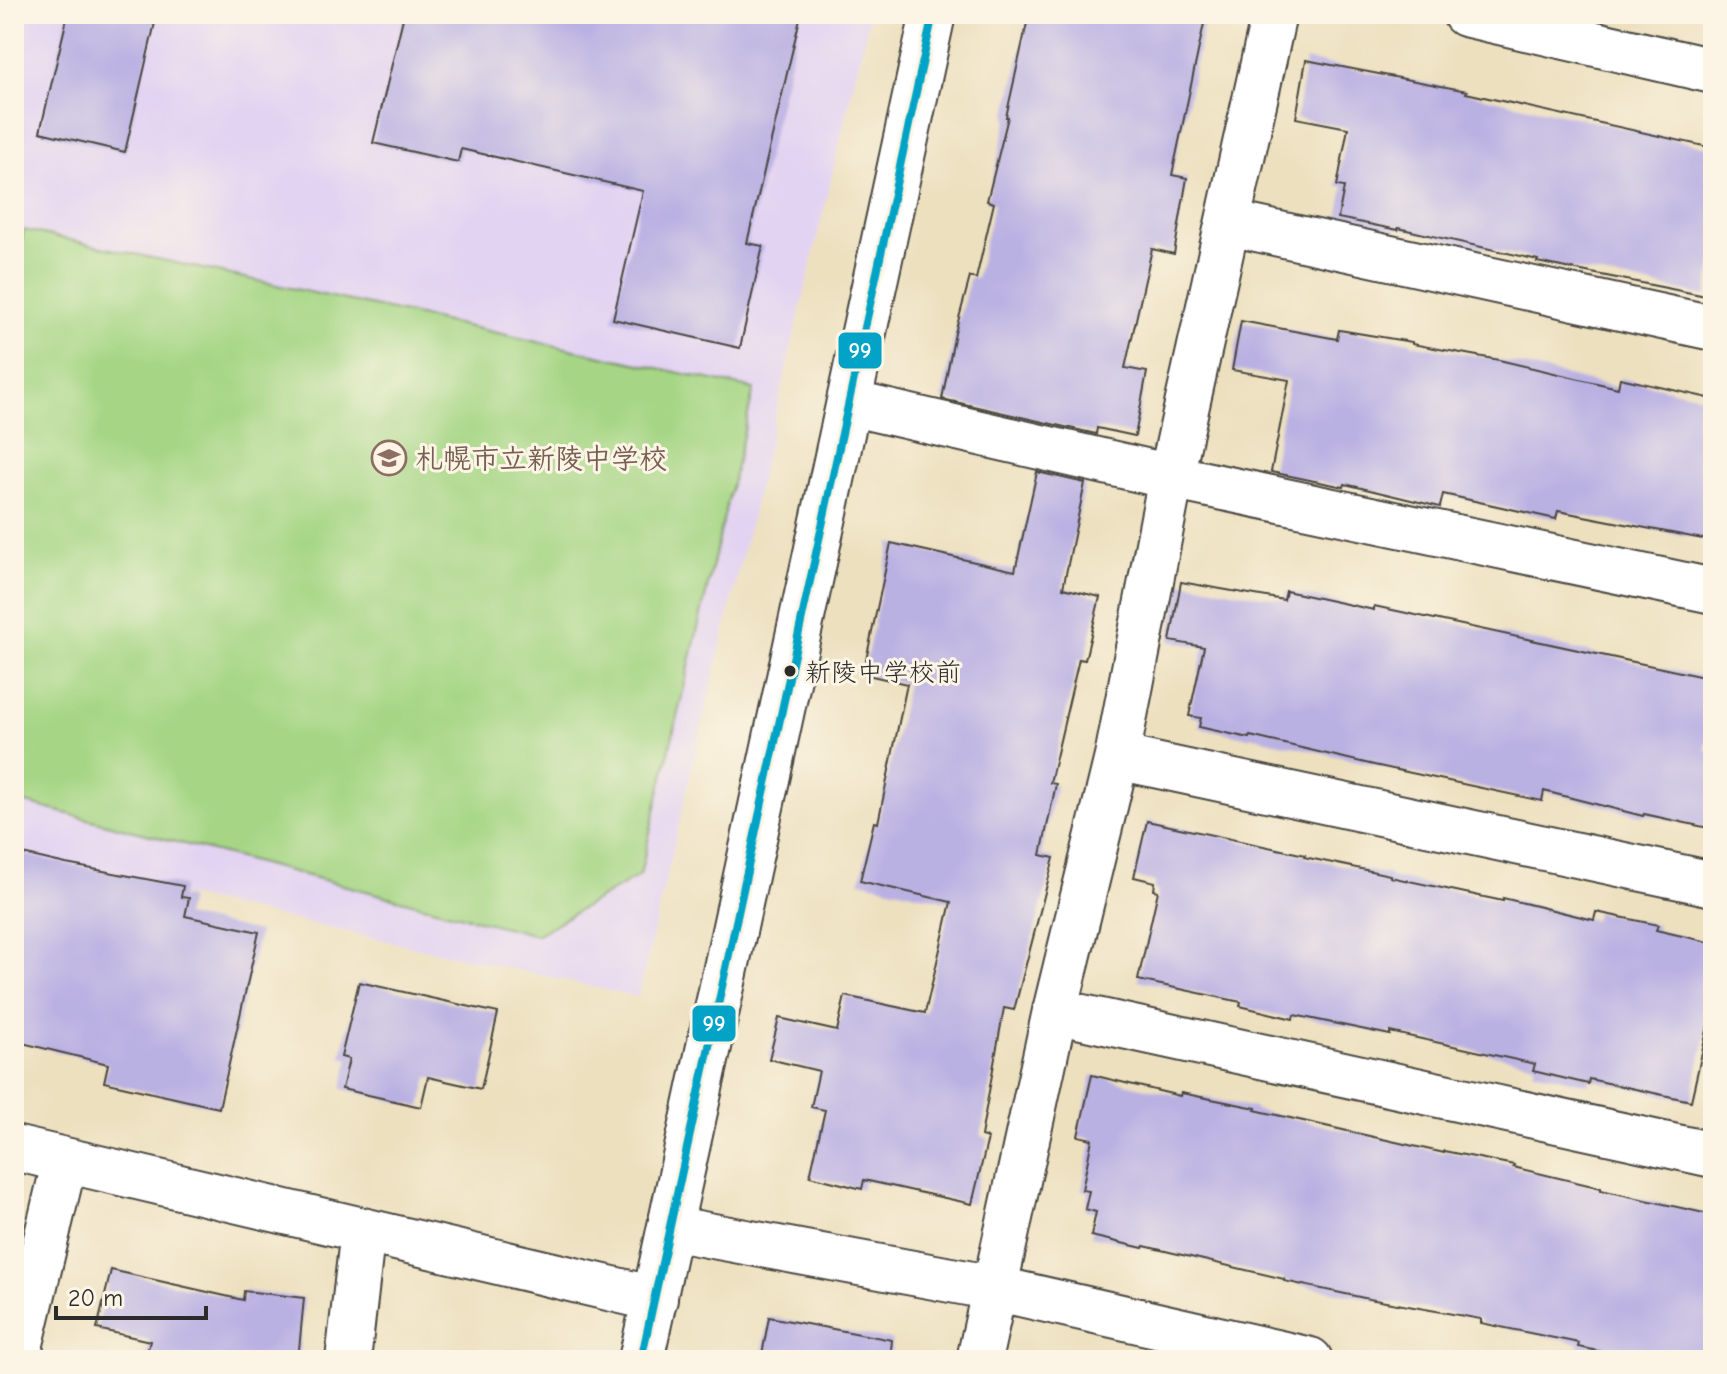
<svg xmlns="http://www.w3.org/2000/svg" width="1727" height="1374" font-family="'Comic Neue','Klee One',sans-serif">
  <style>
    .built { fill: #e3d3f2 }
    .green { fill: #a6d685; stroke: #688058; stroke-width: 2 }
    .building { fill: #bab1e3 }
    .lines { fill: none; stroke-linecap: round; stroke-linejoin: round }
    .minor-casing { stroke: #484641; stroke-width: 48 }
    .minor { stroke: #fff; stroke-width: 44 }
    .bus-1-casing { stroke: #fcf5e5; stroke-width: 14 }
    .bus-1 { stroke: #02a3c6; stroke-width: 8 }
    .bus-dot { fill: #2b2b2b; stroke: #fcf5e5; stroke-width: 3 }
    .labels { text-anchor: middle; stroke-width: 6; stroke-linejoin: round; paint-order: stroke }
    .bus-label { font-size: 26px; fill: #2b2b2b; stroke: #fcf5e5; text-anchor: start }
    .education-label { font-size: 28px; font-weight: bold; fill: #785e54; stroke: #fcf5e5; text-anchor: start }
    .line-badge { stroke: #fcf5e5; stroke-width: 3 }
    .badge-label { font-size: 22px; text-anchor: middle; font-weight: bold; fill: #fff }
  </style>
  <rect width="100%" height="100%" fill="#fcf5e5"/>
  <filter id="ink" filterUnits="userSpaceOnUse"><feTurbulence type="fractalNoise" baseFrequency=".0125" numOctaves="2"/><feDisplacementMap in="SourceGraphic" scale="16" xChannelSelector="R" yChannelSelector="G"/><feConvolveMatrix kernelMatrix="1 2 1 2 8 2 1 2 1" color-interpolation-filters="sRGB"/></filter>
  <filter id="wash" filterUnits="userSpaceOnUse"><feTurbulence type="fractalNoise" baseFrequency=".006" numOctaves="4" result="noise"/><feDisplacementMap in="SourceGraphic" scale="32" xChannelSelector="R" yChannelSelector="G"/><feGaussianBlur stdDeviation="1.8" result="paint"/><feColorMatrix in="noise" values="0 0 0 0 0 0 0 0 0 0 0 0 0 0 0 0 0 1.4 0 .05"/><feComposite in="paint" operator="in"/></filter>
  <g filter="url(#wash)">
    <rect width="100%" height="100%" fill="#ede0bf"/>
    <path class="built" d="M25 14H870L638 997 14 857V60Z"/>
    <path class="green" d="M24 230 754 389 640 875 536 935 14 800V284Z"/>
    <g id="blocks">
      <path class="building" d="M68 14H157L125 152 40 132Z
        M404 14H801L747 243 763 246 740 348 613 319 643 191 461 149 458 162 373 143Z
        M1029 14H1206L1172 175 1187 178 1174 254 1152 249 1125 368 1147 372 1135 436 1097 428 1096 434 942 399 955 333 970 277 976 279 994 203 987 201 1008 117H1006Z
        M1306 60 1467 91 1466 93 1713 148V261L1706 296 1537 262 1538 260 1398 228V230L1338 218 1344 187 1337 186 1348 128 1296 118Z
        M1241 321 1337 339 1339 330 1412 342V344L1499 360 1618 388 1620 378 1713 399V541L1558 511 1556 519 1443 494 1440 507 1345 484 1344 487 1271 472 1289 380 1232 370Z
        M1037 472 1085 483 1063 588 1100 597 1085 660 1079 659 1050 783 1056 784 1041 855 1054 858 1014 1010 1004 1008 981 1136 988 1138 972 1204 864 1180 862 1189 810 1176 825 1110 811 1107 819 1071 769 1059 779 1018 837 1031 845 996 925 1013 951 902 860 881 874 822 878 823 907 684 863 674 891 543 1015 571Z
        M1181 582 1284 600 1286 591 1374 610V606L1713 679V713L1705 751 1713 752V829L1644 814 1643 816 1544 791 1542 801 1374 765 1250 736 1249 738 1199 727 1201 718 1189 716 1204 647 1170 641Z
        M1147 821 1305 855 1304 857 1390 875V877L1503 901V898L1594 920 1596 912 1658 925 1656 930 1713 943V1004L1691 1101 1589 1079 1588 1084 1533 1071 1535 1064 1390 1032V1035L1294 1015 1293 1019 1240 1006 1241 1002 1138 980 1158 891 1154 890 1155 882 1134 877Z
        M14 852 66 864 183 886 181 897 189 898 185 916 259 932 219 1108 104 1082 108 1064 14 1041Z
        M359 982 498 1013 481 1089 428 1077 421 1107 342 1089 349 1059 341 1057Z
        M1092 1075 1180 1096 1181 1093 1256 1108 1255 1110 1444 1153V1151L1514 1165 1513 1167 1601 1188V1190L1713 1215V1360H1643L1578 1347 1579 1343 1481 1323V1319L1369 1299 1284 1281V1279L1144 1246 1143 1248 1091 1236 1096 1212 1085 1209 1089 1191 1082 1190 1092 1139 1078 1136Z
        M111 1270 243 1300 244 1291 304 1298 298 1360H145L150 1341 97 1329Z
        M769 1317 892 1340 890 1360H761Z"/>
    </g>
  </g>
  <g filter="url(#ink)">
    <use href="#blocks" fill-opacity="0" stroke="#484641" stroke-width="2"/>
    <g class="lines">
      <g class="minor-casing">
        <path id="minor" d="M1465 14 1713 71
          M1229 223 1713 328
          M849 403 1171 477 1713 591
          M1117 757 1713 884
          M1055 1011 1713 1155
          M14 1148 655 1299
          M670 1228 994 1288 1310 1360
          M17 1360 65 1160
          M348 1360 363 1230
          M641 1360 933 14
          M979 1360 1055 1011 1117 757 1171 477 1274 14"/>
      </g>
      <use href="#minor" class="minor"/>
      <g class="bus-1-casing">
        <path id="bus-1" d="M641 1360 933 14"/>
      </g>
      <use href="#bus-1" class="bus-1"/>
    </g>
  </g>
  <defs>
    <g id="school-ring" transform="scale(1.8)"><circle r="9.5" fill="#fcf5e5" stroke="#8d6e63" stroke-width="1.5"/><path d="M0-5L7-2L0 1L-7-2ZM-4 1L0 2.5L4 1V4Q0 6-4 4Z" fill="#8d6e63"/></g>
  </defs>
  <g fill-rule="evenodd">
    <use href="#school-ring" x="389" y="458"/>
  </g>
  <circle class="bus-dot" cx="790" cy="671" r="7"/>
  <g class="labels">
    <g class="bus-label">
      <text x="805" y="681">新陵中学校前</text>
    </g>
    <g class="education-label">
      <text x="415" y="468">札幌市立新陵中学校</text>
    </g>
  </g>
  <g class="line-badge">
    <rect x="837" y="331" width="46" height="39" rx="8" fill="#02a3c6"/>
    <rect x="691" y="1004" width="46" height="39" rx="8" fill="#02a3c6"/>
  </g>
  <g class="badge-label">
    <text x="860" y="358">99</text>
    <text x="714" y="1031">99</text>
  </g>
  <rect width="1727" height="1374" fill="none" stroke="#fcf5e5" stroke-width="48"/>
  <path d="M56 1306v12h150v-12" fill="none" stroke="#2b2b2b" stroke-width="4"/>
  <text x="68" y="1306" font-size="24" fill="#2b2b2b" stroke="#fcf5e5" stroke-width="6" paint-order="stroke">20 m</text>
</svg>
